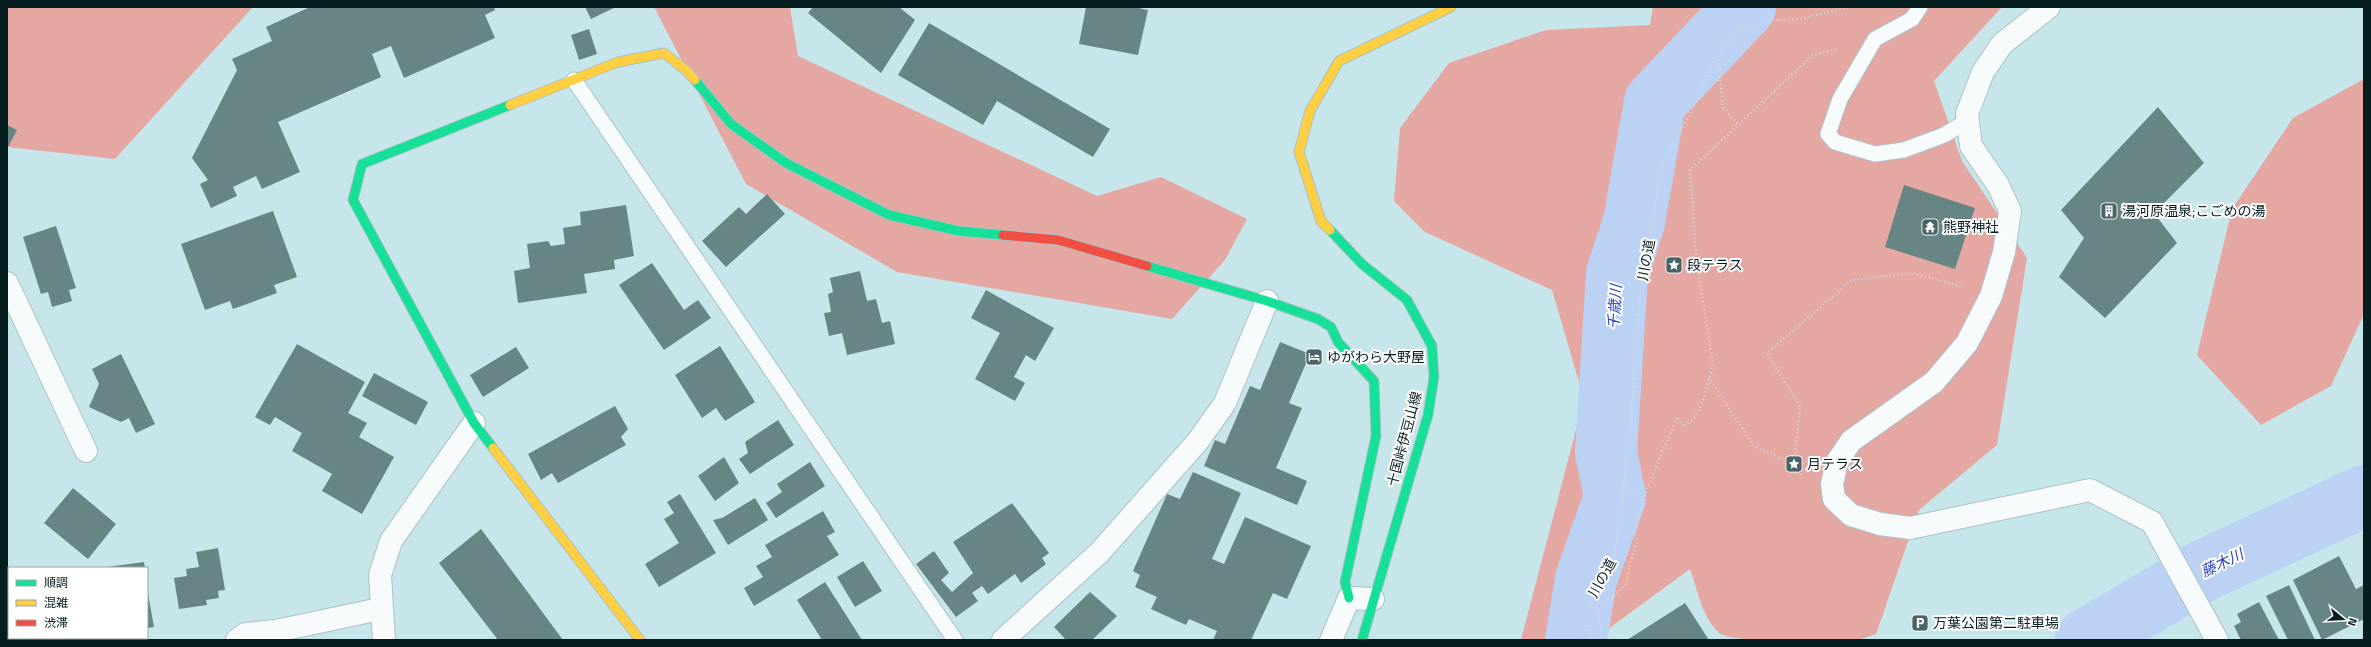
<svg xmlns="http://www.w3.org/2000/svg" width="2371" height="647" font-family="'Titillium Web','Noto Sans JP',sans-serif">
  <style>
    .forest { fill: #e5a7a2 }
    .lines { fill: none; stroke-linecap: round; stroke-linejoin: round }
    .river { stroke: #bcd2f4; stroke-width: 62 }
    .building { fill: #688586 }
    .lane-casing { stroke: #aac2c6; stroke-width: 17 }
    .street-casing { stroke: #aac2c6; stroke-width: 24 }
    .fast-casing { stroke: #aac2c6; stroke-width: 11 }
    .slow-casing { stroke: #aac2c6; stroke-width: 11 }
    .jam-casing { stroke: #aac2c6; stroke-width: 11 }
    .path { stroke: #d0d9db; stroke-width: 2.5; stroke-dasharray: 1 3; stroke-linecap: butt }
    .lane { stroke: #f7fbfc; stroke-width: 15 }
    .street { stroke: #f7fbfc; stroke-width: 22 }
    .fast { stroke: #16e098; stroke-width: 9 }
    .slow { stroke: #ffcf43; stroke-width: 9 }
    .jam { stroke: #f24e42; stroke-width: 9 }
    .labels { text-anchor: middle; stroke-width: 4; stroke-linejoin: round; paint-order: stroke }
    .poi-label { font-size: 14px; fill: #061d20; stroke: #fff; text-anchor: start }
    .street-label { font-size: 14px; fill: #061d20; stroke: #fff }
    .water-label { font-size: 15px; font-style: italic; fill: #2742c1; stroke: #fff }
  </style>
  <rect width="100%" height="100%" fill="#c7e6eb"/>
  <path class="forest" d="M7 7H253L115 159 7 147Z
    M654 7H790L798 56 1097 196 1161 177 1247 219 1225 260 1172 319 897 272 746 184Z
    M1653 7H2002L1934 81 1962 161 2027 258 1997 445 1919 510 1876 634 1858 640C1835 640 1730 645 1718 632 1701 614 1698 591 1690 569L1593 640H1521L1584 399 1552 290 1425 232 1394 201 1400 128 1449 63 1546 30 1650 25Z
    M2364 79V314L2331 386 2261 425 2197 355 2232 209 2293 118Z"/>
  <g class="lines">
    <path class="river" d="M1576 640 1586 579 1615 497 1606 452 1617 274 1634 222 1655 102 1745 7
      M2086 640 2203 571 2364 496"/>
  </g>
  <path class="building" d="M310 7H494L495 10 485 15 495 38 404 78 391 46 372 54 381 77 278 122 300 172 262 189 256 176 233 187 237 196 211 208 200 184 208 180 192 158 237 70 232 59 272 41 266 27Z
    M585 7H616L591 19Z
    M813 7H899L915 20 881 73 808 13Z
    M1086 7H1134L1148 10 1138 55 1079 44Z
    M929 23 1110 129 1093 157 997 101 983 125 898 75Z
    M589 29 597 54 579 60 571 35Z
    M2158 107 2204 163 2154 213 2177 243 2105 318 2059 277 2084 238 2061 210Z
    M7 125 17 130 7 149Z
    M1904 185 1975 208 1955 269 1885 247Z
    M767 194 785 214 726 267 702 241 739 207 746 214Z
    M626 205 634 256 614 260 615 269 584 274 587 293 518 303 514 271 530 268 527 244 548 241 551 246 565 244 563 228 581 225 580 212Z
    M273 211 297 277 274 285 277 293 233 309 230 301 205 310 181 244Z
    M56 226 76 288 69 290 72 301 52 307 48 292 41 294 23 237Z
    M652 263 684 310 698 300 711 318 664 350 619 285Z
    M860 271 867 301 876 299 882 323 890 321 895 344 847 355 842 333 829 336 824 313 831 312 828 294 833 292 830 278Z
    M986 290 1054 328 1035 361 1026 355 1014 377 1025 383 1015 401 975 379 1000 333 971 318Z
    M1280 342 1310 354 1289 403 1302 408 1276 468 1307 481 1297 505 1204 466 1215 440 1225 444 1250 386 1260 390Z
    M297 344 365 382 348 413 367 423 359 437 394 457 362 514 322 491 332 474 292 451 302 433 275 417 270 425 255 417Z
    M720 346 755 402 725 421 716 408 702 418 675 375Z
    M516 347 529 368 483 397 470 375Z
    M121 354 155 424 136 433 129 418 121 422 89 407 99 384 92 369Z
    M374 373 428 402 416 425 362 396Z
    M615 406 628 429 621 437 626 445 558 483 552 473 541 480 528 454Z
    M778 420 794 445 750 474 739 459 748 453 745 442Z
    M724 457 739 483 715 501 698 476Z
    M810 462 825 486 776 518 766 503 782 492 777 484Z
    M1193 472 1241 493 1212 559 1224 564 1245 517 1311 546 1287 599 1273 593 1251 640H1213L1217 631 1189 619 1186 625 1151 609 1157 597 1135 587 1140 575 1133 571 1167 494 1180 499Z
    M73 488 116 524 88 559 44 523Z
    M680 494 716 553 659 587 645 564 679 543 664 519 674 513 667 502Z
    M755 498 768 520 728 545 713 520 722 518Z
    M1012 503 1049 553 1042 558 1046 564 1021 583 1015 574 988 594 982 586 972 593 978 601 956 617 916 564 934 551 949 573 941 580 952 592 973 573 953 542Z
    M823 511 835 532 827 536 839 555 754 606 744 588 763 577 756 566 772 557 765 545Z
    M481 529 563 640H498L439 563Z
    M218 548 225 590 218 591 219 598 206 600 207 605 179 609 174 578 187 576 186 569 199 567 196 552Z
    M2339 556 2356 589 2364 585V619L2322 640 2293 580Z
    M863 561 882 591 855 607 837 577Z
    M144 562 145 568H107V567Z
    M825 582 862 640H822L797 600Z
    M2289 585 2315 640H2288L2266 596Z
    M147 588 154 627 147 628Z
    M1090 592 1117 616 1092 640H1066L1054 627Z
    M2259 602 2279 640H2241L2234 626 2241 622 2237 614Z
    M1685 603 1709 640H1627Z
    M7 613H9V638H34L7 640Z"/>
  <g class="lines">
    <g class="lane-casing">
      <path id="lane" d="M1920 7 1912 19 1875 39 1840 99 1828 134 1835 142 1875 154 1904 150 1944 135 1967 121
        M574 80 955 640"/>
    </g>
    <g class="street-casing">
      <path id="street" d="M2049 7 2002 44 1983 72 1967 114 1971 146 1998 185 2010 211 2004 252 1991 296 1967 343 1934 382 1851 441 1837 462 1832 484 1834 499 1851 515 1880 524 1910 528 2090 490 2152 522 2217 640
        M7 283 86 451
        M237 640 245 634 276 631 380 609
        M384 640 380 575 391 541 474 423
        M1003 640 1100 552 1198 441 1225 403 1267 301
        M1331 640 1349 598 1373 599"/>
    </g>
    <g class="fast-casing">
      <path id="fast" d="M695 80 731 124 786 163 889 215 959 231 1003 235
        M1330 230 1362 264 1407 300 1432 346 1434 377 1428 415 1362 640
        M1147 266 1267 301 1318 319 1331 327 1338 342 1374 381 1376 436 1345 582 1349 598
        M493 448 474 423 353 200 362 164 510 105"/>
    </g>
    <g class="slow-casing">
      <path id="slow" d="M510 105 618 62 664 53 687 71 695 80
        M1330 230 1321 221 1299 152 1310 111 1339 61 1451 7
        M493 448 640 640"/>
    </g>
    <g class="jam-casing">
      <path id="jam" d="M1003 235 1058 240 1147 266"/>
    </g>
    <path class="path" d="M1718 56 1723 107 1738 124
      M1709 378 1754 446 1794 464 1800 406 1767 353 1852 280 1913 273 1963 287
      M1794 464 1803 477
      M1622 484 1642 501
      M1598 609 1588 604 1614 563 1630 431 1640 294 1662 166 1698 98 1714 60 1740 30 1771 20 1801 19 1848 7
      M1581 640V635L1588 626 1592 640
      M1601 640 1602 637 1598 609 1627 584 1630 561 1637 545 1636 529 1642 501 1677 417 1684 427 1695 417 1704 398 1713 364 1696 258 1690 170 1813 55 1838 49"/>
    <use href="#lane" class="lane"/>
    <use href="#street" class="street"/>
    <use href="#fast" class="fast"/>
    <use href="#slow" class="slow"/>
    <use href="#jam" class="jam"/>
  </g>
  <defs>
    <g id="building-square" transform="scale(0.9)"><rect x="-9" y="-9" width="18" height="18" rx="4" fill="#4a6367" stroke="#fff"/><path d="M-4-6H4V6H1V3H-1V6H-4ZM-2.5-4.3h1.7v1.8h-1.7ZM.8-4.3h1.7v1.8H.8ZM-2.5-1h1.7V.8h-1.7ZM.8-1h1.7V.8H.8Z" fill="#fff"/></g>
    <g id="temple-square" transform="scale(0.9)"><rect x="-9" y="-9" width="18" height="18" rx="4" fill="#4a6367" stroke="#fff"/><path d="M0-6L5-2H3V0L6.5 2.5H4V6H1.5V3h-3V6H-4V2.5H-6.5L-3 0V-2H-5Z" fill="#fff"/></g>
    <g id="sight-square" transform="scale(0.9)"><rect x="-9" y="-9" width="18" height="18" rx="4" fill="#4a6367" stroke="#fff"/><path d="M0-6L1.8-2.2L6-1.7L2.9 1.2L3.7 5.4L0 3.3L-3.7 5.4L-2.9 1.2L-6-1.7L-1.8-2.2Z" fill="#fff"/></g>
    <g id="hotel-square" transform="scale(0.9)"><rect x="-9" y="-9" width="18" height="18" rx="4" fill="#4a6367" stroke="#fff"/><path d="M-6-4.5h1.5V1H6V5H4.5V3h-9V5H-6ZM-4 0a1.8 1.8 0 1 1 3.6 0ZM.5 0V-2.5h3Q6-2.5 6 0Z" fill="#fff"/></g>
    <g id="parking-square" transform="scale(0.9)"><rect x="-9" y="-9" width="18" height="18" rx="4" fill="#4a6367" stroke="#fff"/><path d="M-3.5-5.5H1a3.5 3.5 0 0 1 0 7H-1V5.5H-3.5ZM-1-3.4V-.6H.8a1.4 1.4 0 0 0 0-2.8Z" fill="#fff"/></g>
  </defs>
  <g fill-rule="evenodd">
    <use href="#building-square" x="2109" y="211"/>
    <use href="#temple-square" x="1930" y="227"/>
    <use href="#sight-square" x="1674" y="265"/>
    <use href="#hotel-square" x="1314" y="357"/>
    <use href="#sight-square" x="1794" y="464"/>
    <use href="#parking-square" x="1920" y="623"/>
  </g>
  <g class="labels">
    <g class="poi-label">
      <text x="2122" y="216">湯河原温泉;こごめの湯</text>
      <text x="1943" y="232">熊野神社</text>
      <text x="1687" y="270">段テラス</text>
      <text x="1327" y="362">ゆがわら大野屋</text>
      <text x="1807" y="469">月テラス</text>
      <text x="1933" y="628">万葉公園第二駐車場</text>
    </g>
    <g class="street-label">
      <text transform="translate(1646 260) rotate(-80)" y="5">川の道</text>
      <text transform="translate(1404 439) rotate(-75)" y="5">十国峠伊豆山線</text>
      <text transform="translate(1602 578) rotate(-61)" y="5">川の道</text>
    </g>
    <g class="water-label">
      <text transform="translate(1615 307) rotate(-87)" y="5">千歳川</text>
      <text transform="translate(2222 563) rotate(-26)" y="5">藤木川</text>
    </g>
  </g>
  <rect width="2371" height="647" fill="none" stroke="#061d20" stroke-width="16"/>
  <rect x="8" y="567" width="140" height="72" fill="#ffffff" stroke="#9ba5a6"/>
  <rect x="16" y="580" width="20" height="6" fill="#16e098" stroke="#9ba5a6"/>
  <text x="44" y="587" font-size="12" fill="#061d20">順調</text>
  <rect x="16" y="600" width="20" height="6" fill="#ffcf43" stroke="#9ba5a6"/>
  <text x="44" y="607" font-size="12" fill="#061d20">混雑</text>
  <rect x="16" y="620" width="20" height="6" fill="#f24e42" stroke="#9ba5a6"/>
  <text x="44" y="627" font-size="12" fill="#061d20">渋滞</text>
  <g transform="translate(2343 619) rotate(108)" stroke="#ffffff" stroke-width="3" paint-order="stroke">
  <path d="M0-3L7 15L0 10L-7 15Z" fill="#061d20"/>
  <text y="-6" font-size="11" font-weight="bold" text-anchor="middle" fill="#061d20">N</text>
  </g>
</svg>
